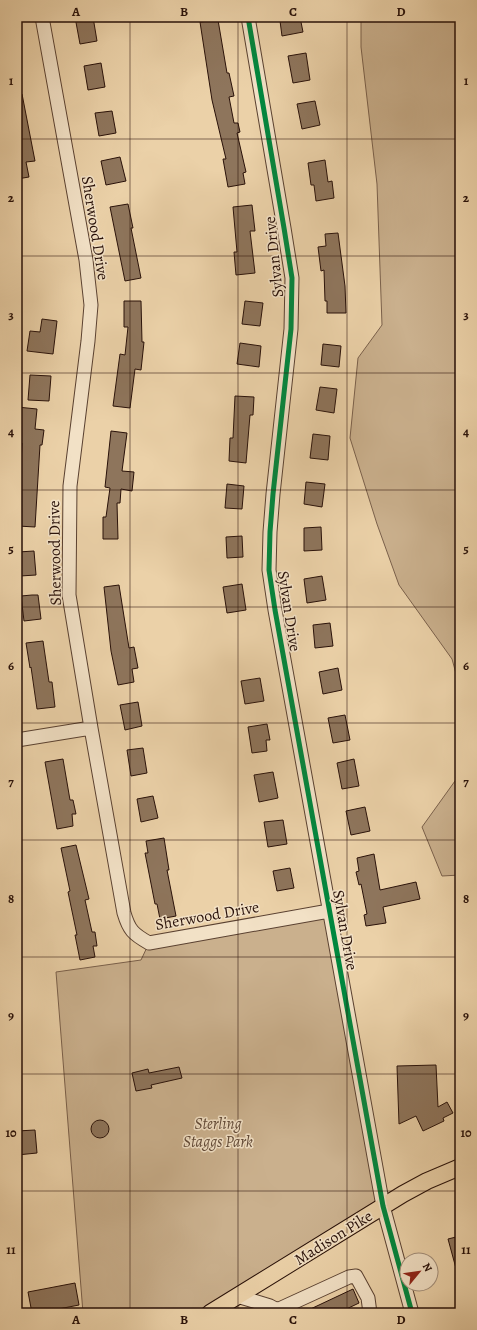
<svg xmlns="http://www.w3.org/2000/svg" width="477" height="1330" font-family="Alegreya,serif">
  <style>
    .green { fill: #cab08d; stroke: #7a604b }
    .building { fill: #8e755c; stroke: #291109 }
    .lines { fill: none; stroke-linecap: round; stroke-linejoin: round }
    .minor-casing { stroke: #5a4131; stroke-width: 15 }
    .major-casing { stroke: #291109; stroke-width: 18 }
    .minor { stroke: #f2e1c6; stroke-width: 13 }
    .major { stroke: #ebd1a8; stroke-width: 16 }
    .cycleway-casing { stroke: #f2e1c6; stroke-width: 8 }
    .cycleway { stroke: #00873e; stroke-width: 5 }
    .grid { fill: none; stroke: #291109; stroke-width: 1; stroke-opacity: 0.55 }
    .labels { text-anchor: middle; stroke-width: 3; stroke-linejoin: round; paint-order: stroke }
    .street-label { font-size: 16px; fill: #291109; stroke: #f2e1c6 }
    .park-label { font-size: 16px; font-style: italic; fill: #614937; stroke: #f2e1c6 }
    .neatline { fill: none; stroke: #291109; stroke-width: 1.5 }
    .grid-label { font-size: 13px; text-anchor: middle; font-weight: bold; fill: #291109 }
  </style>
  <rect width="100%" height="100%" fill="#ebd1a8"/>
  <filter id="stains"><feTurbulence type="fractalNoise" baseFrequency=".005" numOctaves="4"/><feColorMatrix values="0 0 0 0 .2 0 0 0 0 .09 0 0 0 0 .02 0 0 0 .5 -.17"/></filter>
  <radialGradient id="worn" r=".72"><stop offset=".6" stop-color="#630" stop-opacity="0"/><stop offset="1" stop-color="#630" stop-opacity=".3"/></radialGradient>
  <path class="green" d="M361 17H460V688L452 659 399 585 377 524 350 438 358 358 382 325 377 184 361 47Z
    M460 774V875L442 876 422 827Z
    M329 911 383 1206 210 1313H83L56 972 141 960 149 943Z"/>
  <path class="building" d="M75 17H93L97 41 80 44Z
    M282 17H300L303 32 282 36 280 21H282Z
    M218 20 227 73H229L234 96 229 97 234 123H238L240 132 237 133 246 172 243 173 245 184 228 187 223 159H226L212 100 200 22Z
    M306 53 310 80 293 83 288 56Z
    M101 63 105 87 88 90 84 66Z
    M22 94 35 161 26 162 29 177 17 179V95Z
    M315 101 320 125 302 129 297 104Z
    M112 111 116 133 99 136 95 113Z
    M120 157 126 181 106 185 101 161Z
    M325 160 328 182 332 181 334 198 316 201 314 185H311L308 163Z
    M128 204 133 228H131L141 278 125 281 110 207Z
    M252 205 255 231H250L255 273 236 275 234 252H237L233 207Z
    M338 233 345 286 346 313H327V301H325L324 270 321 271 318 247 326 246 325 234Z
    M124 301H141L142 342H144L141 370 135 369 130 408 113 406 120 354 125 355 128 327H124Z
    M245 301 263 303 260 326 242 324Z
    M42 319 57 321 53 354 27 351 30 331 40 332Z
    M240 343 261 346 259 367 237 364Z
    M323 344 341 346 339 367 321 365Z
    M30 375 51 376 49 401 28 400Z
    M320 387 337 389 334 413 316 410Z
    M235 396 254 397 253 415H250L246 463 229 461 230 438H233Z
    M17 407 37 409 35 429 44 430 42 445H40L35 527 18 526 21 486 20 485 22 443H17Z
    M111 431 127 433 122 471 134 472 132 491 121 489 120 503H117L118 539H103V517H106L110 488 105 487Z
    M313 434 330 436 328 460 310 458Z
    M306 482 325 484 322 507 304 504Z
    M227 484 244 486 242 509 225 508Z
    M321 527 322 550 304 551V528Z
    M242 536 243 557 227 558 226 537Z
    M34 551 36 575 20 576 18 552Z
    M322 576 326 600 307 603 304 579Z
    M242 584 246 610 227 613 223 587Z
    M119 585 129 648 134 647 138 668 132 669 134 682 118 685 111 651 104 587Z
    M32 595H38L41 619 24 621 21 596Z
    M330 623 333 646 315 648 313 625Z
    M43 641 49 682H52L55 707 37 709 31 667 30 668 26 643Z
    M338 668 342 690 323 694 319 672Z
    M260 678 264 701 245 704 241 681Z
    M138 702 142 726 125 730 120 705Z
    M345 715 350 740 333 743 328 718Z
    M267 724 270 740H266L267 751 252 753 248 727Z
    M143 748 147 773 131 776 127 750Z
    M63 759 70 800H73L76 814H72L73 826 57 829 45 762Z
    M354 759 359 786 342 789 337 763Z
    M273 772 278 798 259 802 254 775Z
    M153 796 158 818 141 822 137 799Z
    M365 807 370 831 351 835 346 811Z
    M283 820 287 844 268 847 264 822Z
    M164 838 169 870H167L176 916 160 919 157 904H155L145 853H148L146 841Z
    M76 845 89 899 85 900 92 932H95L97 946H93L95 957 80 960 75 935H77L68 892 70 891 61 848Z
    M374 854 380 890 416 882 420 899 383 907 386 923 366 926 364 915 367 914 361 884 359 885 356 872 359 871 357 858Z
    M290 868 294 888 277 891 273 871Z
    M436 1065 438 1107 447 1102 453 1113 443 1118 444 1121 423 1131 416 1116 399 1124 397 1066Z
    M179 1067 182 1078 151 1085 152 1088 136 1091 132 1073 148 1069 149 1073Z
    M91 1129a9 9 0 1 1 18 0a9 9 0 1 1-18 0Z
    M35 1130 37 1153 17 1155V1131Z
    M460 1236V1271L457 1272 448 1239Z
    M75 1283 79 1305 38 1313H32L28 1292Z
    M353 1289 359 1303 338 1313H302Z"/>
  <g class="lines">
    <g class="minor-casing">
      <path id="minor" d="M42 17 86 260 91 305 88 341 70 486 69 595 91 728 124 913C129 930 133 934 149 943L329 911
        M248 17 284 228 292 278 291 329 273 494 270 532 269 570 275 610 383 1206 412 1313
        M17 740 91 728
        M237 1296 270 1306 283 1313
        M277 1310 349 1277 356 1276 368 1298 370 1313"/>
    </g>
    <g class="major-casing">
      <path id="major" d="M210 1313 403 1194 427 1181 460 1167"/>
    </g>
    <use href="#minor" class="minor"/>
    <use href="#major" class="major"/>
    <g class="cycleway-casing">
      <path id="cycleway" d="M248 17 284 228 292 278 291 329 273 494 270 532 269 570 275 610 383 1206 412 1313"/>
    </g>
    <use href="#cycleway" class="cycleway"/>
  </g>
  <path class="grid" d="M130 17V1313M238 17V1313M347 17V1313M17 139H460M17 256H460M17 373H460M17 490H460M17 607H460M17 723H460M17 840H460M17 957H460M17 1074H460M17 1191H460"/>
  <g class="labels">
    <g class="street-label">
      <text transform="translate(96 228) rotate(81)" y="6">Sherwood Drive</text>
      <text transform="translate(273 257) rotate(-96)" y="6">Sylvan Drive</text>
      <text transform="translate(54 553) rotate(-91)" y="6">Sherwood Drive</text>
      <text transform="translate(290 611) rotate(81)" y="6">Sylvan Drive</text>
      <text transform="translate(207 915) rotate(-10)" y="6">Sherwood Drive</text>
      <text transform="translate(346 930) rotate(80)" y="6">Sylvan Drive</text>
      <text transform="translate(333 1237) rotate(-32)" y="6">Madison Pike</text>
    </g>
    <g class="park-label">
      <text x="218" y="1129">Sterling<tspan x="218" dy="18">Staggs Park</tspan></text>
    </g>
  </g>
  <rect width="477" height="1330" fill="none" stroke="#ebd1a8" stroke-width="44"/>
  <g transform="translate(419 1272) rotate(61)"><circle r="19" fill="#f2e1c6" stroke="#a28e7a"/>
  <path d="M0-3L7 15L0 10L-7 15Z" fill="#8f2418"/>
  <text y="-6" font-size="11" font-weight="bold" text-anchor="middle" fill="#291109">N</text>
  </g>
  <rect x="22" y="22" width="433" height="1286" class="neatline"/>
  <g class="grid-label">
    <text x="76" y="16">A</text>
    <text x="184" y="16">B</text>
    <text x="293" y="16">C</text>
    <text x="401" y="16">D</text>
    <text x="11" y="85">1</text>
    <text x="466" y="85">1</text>
    <text x="11" y="202">2</text>
    <text x="466" y="202">2</text>
    <text x="11" y="319">3</text>
    <text x="466" y="319">3</text>
    <text x="11" y="436">4</text>
    <text x="466" y="436">4</text>
    <text x="11" y="553">5</text>
    <text x="466" y="553">5</text>
    <text x="11" y="670">6</text>
    <text x="466" y="670">6</text>
    <text x="11" y="786">7</text>
    <text x="466" y="786">7</text>
    <text x="11" y="903">8</text>
    <text x="466" y="903">8</text>
    <text x="11" y="1020">9</text>
    <text x="466" y="1020">9</text>
    <text x="11" y="1137">10</text>
    <text x="466" y="1137">10</text>
    <text x="11" y="1254">11</text>
    <text x="466" y="1254">11</text>
    <text x="76" y="1324">A</text>
    <text x="184" y="1324">B</text>
    <text x="293" y="1324">C</text>
    <text x="401" y="1324">D</text>
  </g>
  <rect width="100%" height="100%" filter="url(#stains)"/>
  <rect width="100%" height="100%" fill="url(#worn)"/>
</svg>
